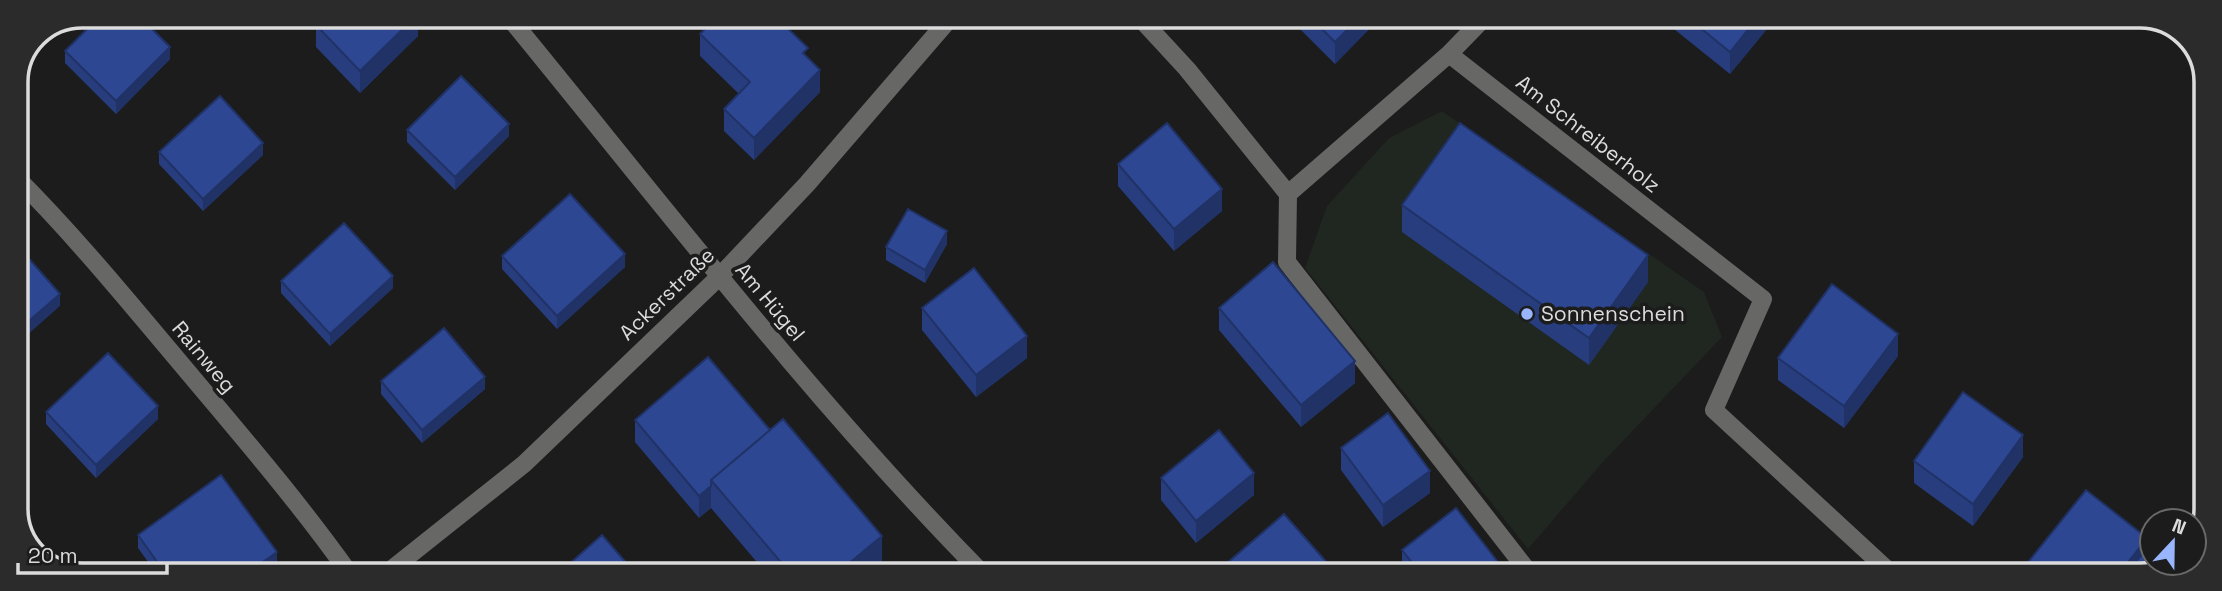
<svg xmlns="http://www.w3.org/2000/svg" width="2222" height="591" font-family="'Space Grotesk',sans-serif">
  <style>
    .built { fill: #202620 }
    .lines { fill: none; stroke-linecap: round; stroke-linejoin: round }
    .minor { stroke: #676766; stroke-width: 18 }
    .wall { fill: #283d7e }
    .shaded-wall { fill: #203266 }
    .building { fill: #2e4792; stroke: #203266; stroke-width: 2 }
    .poi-dot { fill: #98b5fd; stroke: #1b1c1b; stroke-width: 2.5 }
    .labels { text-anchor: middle; stroke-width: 7; stroke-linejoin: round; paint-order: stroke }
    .street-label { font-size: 21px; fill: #dbdcdb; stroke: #1b1c1b }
    .poi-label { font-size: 21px; fill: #dbdcdb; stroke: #1b1c1b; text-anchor: start }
    .rim { fill: none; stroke: #dbdcdb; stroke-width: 3.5 }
  </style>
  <rect width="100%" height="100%" fill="#1b1c1b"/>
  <path class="built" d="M1442 111 1704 292 1722 337 1603 462 1528 549 1305 268 1327 206 1389 138Z"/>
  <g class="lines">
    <path class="minor" d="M508 16C663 205 812 400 983 574
      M1139 17 1187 69 1288 194 1449 54 1485 17
      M1449 54 1763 299 1714 410 1893 575
      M16 177C75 236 128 301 182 365 239 433 298 501 349 573
      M1288 194 1287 262 1531 575
      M387 573 524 464 719 277 807 184 951 17"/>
  </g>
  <path class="wall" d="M418 16V36L360 93 316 47V25Z
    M1288 17H1381L1335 64Z
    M1659 17 1776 18 1730 74Z
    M700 34 808 57 820 92 754 160 724 131V109L739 94 700 56Z
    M65 51 170 59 116 114 65 63Z
    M407 130 509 136 455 190 407 142Z
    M159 152 263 155 203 211 159 164Z
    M1118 164 1222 211 1174 251 1118 186Z
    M1402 205 1648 282 1589 365 1402 232Z
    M947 244 925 283 886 260V247Z
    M502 256 625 267 557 329 502 269Z
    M281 281 393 288 330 346 281 293Z
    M922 308 1027 358 976 397 922 330Z
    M1219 308 1355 383 1301 427 1219 330Z
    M1898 356 1844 428 1778 380V358Z
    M381 381 485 389 422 443 381 394Z
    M46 412 158 419 96 478 46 424Z
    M635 420 882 563 869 574H767L711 508 699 518 635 442Z
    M1341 448 1430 493 1383 527 1341 470Z
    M2023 457 1973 526 1914 483V461Z
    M1161 478 1254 495 1196 543 1161 500Z
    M138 535 277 564 264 573H156L138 548Z
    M2147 548 2141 575H2025V566Z
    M1402 550 1508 575 1405 574 1402 572Z
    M1226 564 1337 574H1226Z"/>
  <path class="shaded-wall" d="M416 16H418V36L360 93V71Z
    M1360 17H1381L1335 64V42Z
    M1758 17 1776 18 1730 74V52Z
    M170 47V59L116 114V101Z
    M820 70V92L754 160V138Z
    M509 124V136L455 190V177Z
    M263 143V155L203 211V199Z
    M1222 189V211L1174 251V229Z
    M947 231V244L925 283V270Z
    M625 254V267L557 329V316Z
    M1648 255V282L1589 365V338Z
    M393 276V288L330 346V334Z
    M60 294V306L16 345V332Z
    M1898 334V356L1844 428V406Z
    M1027 336V358L976 397V375Z
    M1355 361V383L1301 427V405Z
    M485 377V389L422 443V430Z
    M158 406V419L96 478V465Z
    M2023 435V457L1973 526V504Z
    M1430 471V493L1383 527V505Z
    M1254 473V495L1196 543V521Z
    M711 486V507L699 518V496Z
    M882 536V563L869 574H836Z
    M2147 538V560L2126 575H2118Z
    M277 552V564L264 573H247Z"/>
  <path class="building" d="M100 16H139L170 47 116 101 65 51Z
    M325 16H416L360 71 316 25Z
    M718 16H775L808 48 803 53 820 70 754 138 724 109 750 82 700 34Z
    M1310 17H1360L1335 42Z
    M1687 17H1758L1730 52Z
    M461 76 509 124 455 177 407 130Z
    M220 96 263 143 203 199 159 152Z
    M1167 123 1222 189 1174 229 1118 164Z
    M1460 123 1648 255 1589 338 1402 205Z
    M570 194 625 254 557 316 502 256Z
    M908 209 947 231 925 270 886 247Z
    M344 223 393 276 330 334 281 281Z
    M16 244 60 294 16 332Z
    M1273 262 1355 361 1301 405 1219 308Z
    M974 268 1027 336 976 375 922 308Z
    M1832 284 1898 334 1844 406 1778 358Z
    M444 328 485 377 422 430 381 381Z
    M108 353 158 406 96 465 46 412Z
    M708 357 770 430 711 480V486L699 496 635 420Z
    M1963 392 2023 435 1973 504 1914 461Z
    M1388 413 1430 471 1383 505 1341 448Z
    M783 419 882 536 836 574H791L711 480Z
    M1219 430 1254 473 1196 521 1161 478Z
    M221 475 277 552 247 573H165L138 535Z
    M2086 490 2147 538 2118 575H2036L2025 566Z
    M1456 508 1508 575H1422L1402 550Z
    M1284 514 1337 574H1234L1226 564Z
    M602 535 636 574H558Z
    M2152 542V563H2176L2141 575H2128L2126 574Z"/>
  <circle class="poi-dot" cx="1527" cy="314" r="7"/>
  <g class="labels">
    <g class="street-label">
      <text transform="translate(1588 134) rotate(38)" y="7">Am Schreiberholz</text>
      <text transform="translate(667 294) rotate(-44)" y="7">Ackerstraße</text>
      <text transform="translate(770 302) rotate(50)" y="7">Am Hügel</text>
      <text transform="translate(204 357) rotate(50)" y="7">Rainweg</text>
    </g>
    <g class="poi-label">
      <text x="1541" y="321">Sonnenschein</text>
    </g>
  </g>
  <path d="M0 0H2222V591H0ZM82 28H2140A54 54 0 0 1 2194 82V509A54 54 0 0 1 2140 563H82A54 54 0 0 1 28 509V82A54 54 0 0 1 82 28Z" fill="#2a2b2a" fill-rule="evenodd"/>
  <path class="rim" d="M82 28H2140A54 54 0 0 1 2194 82V509A54 54 0 0 1 2140 563H82A54 54 0 0 1 28 509V82A54 54 0 0 1 82 28Z"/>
  <g transform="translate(2173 542) rotate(22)"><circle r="33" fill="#1b1c1b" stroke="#686968" stroke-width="2"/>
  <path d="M0-5L12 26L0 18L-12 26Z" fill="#98b5fd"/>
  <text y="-10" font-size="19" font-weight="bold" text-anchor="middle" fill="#dbdcdb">N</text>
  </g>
  <path d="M18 563v10h149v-10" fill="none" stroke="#dbdcdb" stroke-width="3.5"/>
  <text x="28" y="563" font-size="21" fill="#dbdcdb" stroke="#1b1c1b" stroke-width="5" paint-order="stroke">20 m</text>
</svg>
